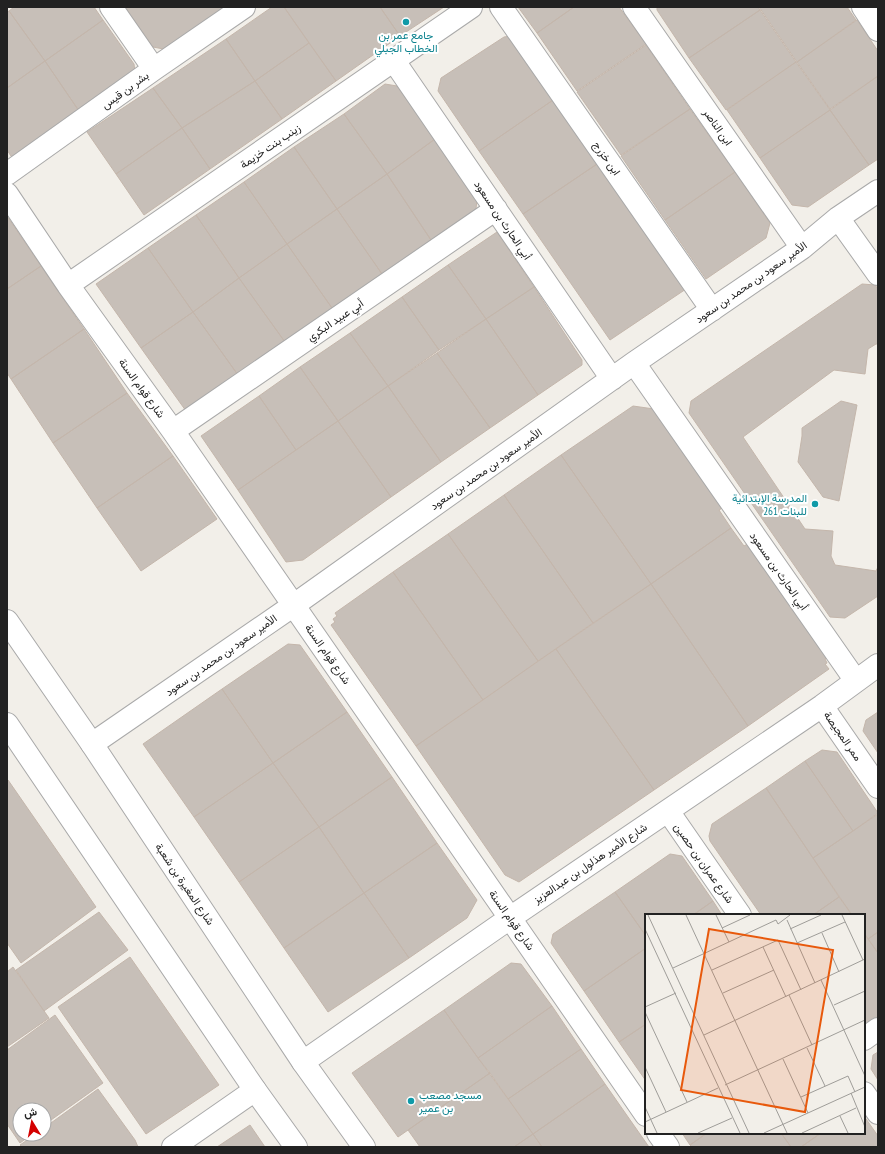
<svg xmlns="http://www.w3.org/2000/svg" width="885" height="1154" font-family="'PT Sans Narrow',Vazirmatn,sans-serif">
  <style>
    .building { fill: #c7bfb8; stroke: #c4b6ab; fill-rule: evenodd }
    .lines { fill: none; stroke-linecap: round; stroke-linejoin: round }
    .minor-casing { stroke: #a9a9a9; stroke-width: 24 }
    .tertiary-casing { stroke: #a9a9a9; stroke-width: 24 }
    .minor { stroke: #fff; stroke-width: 22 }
    .tertiary { stroke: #fff; stroke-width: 22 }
    .culture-dot { fill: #0f9aa8; stroke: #fff; stroke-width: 1.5 }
    .labels { text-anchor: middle; stroke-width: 4; stroke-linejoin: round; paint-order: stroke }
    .culture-label { font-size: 11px; fill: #0d838f; stroke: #fff }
    .street-label { font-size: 11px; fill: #222; stroke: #fff }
    .inset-road { fill: none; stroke: #9f9d99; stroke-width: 1 }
    .view { fill: #e8590c; fill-opacity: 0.15; stroke: #e8590c; stroke-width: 2 }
    .inset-edge { fill: none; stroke: #222; stroke-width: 2 }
  </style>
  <rect width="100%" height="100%" fill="#f2efe9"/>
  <path class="building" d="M14 7H94L103 20 45 61 9 11Z
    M125 7H227L169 50 153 47Z
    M272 7H284L309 43 255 81 226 39Z
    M284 7H380L400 36 336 81Z
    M380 7H444L400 36Z
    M518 7H574L537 33Z
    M574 7H619L646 44 577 91 537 33Z
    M657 7H758L760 10 689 58 657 10Z
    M759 7H847L856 20 797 62Z
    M760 10 796 62 726 110 689 58Z
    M9 11 45 61 7 88V12Z
    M103 20 134 64 135 72 79 111 45 61Z
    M857 20 878 51V76L830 109 797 62Z
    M511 36 556 98 479 151 438 91 441 78 504 37Z
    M226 39 255 81 182 128 153 88Z
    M309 43 336 81 282 119 255 81Z
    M646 45 690 109 621 155 577 92Z
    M45 61 79 111 13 159 7 150V88Z
    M796 62 830 110 760 158 727 110Z
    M878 76V159L869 165 830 110Z
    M255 81 282 119 210 169 182 128Z
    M385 84 397 86 435 139 387 174 344 114Z
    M153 88 182 128 116 174 87 132Z
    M556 98 600 162 523 214 479 151Z
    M690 109 735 172 665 220 621 156Z
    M830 110 869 165 808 207 792 205 760 158Z
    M344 114 387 174 337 209 294 147Z
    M182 128 210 169 144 215 116 174Z
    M435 139 477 199 476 209 431 240 387 174Z
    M294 147 337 209 287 244 244 182Z
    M600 162 686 289 610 340 523 214Z
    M735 172 770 223 766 238 706 279 665 220Z
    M387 174 431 240 382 274 337 209Z
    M244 182 287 244 239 278 196 215Z
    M337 209 382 274 332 308 287 244Z
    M196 215 239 278 193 312 148 248Z
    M7 216 41 266 7 289Z
    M497 232 534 287 486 319 448 265Z
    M287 244 332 308 285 342 239 278Z
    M148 248 193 312 141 348 96 284Z
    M448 265 486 319 439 350 402 297Z
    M41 266 84 329 11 379 7 373V289Z
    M239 278 285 342 238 375 193 312Z
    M862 284 875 285 878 289V596L845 618 830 617 689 413 691 401Z
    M534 287 582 360V365L538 395 486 319Z
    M402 297 439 350 388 386 350 333Z
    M193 312 238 375 186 411 141 348Z
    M486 319 538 395 490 428 437 353Z
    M84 329 127 393 53 443 11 379Z
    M350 333 388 386 338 421 300 367Z
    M876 344H878V567L876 571 835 565 831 556 833 531 805 529 743 437 834 370 865 374 868 349ZM841 401 857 405 839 501 823 497 798 462 802 436V428Z
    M437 353 490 428 441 462 388 386Z
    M300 367 338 421 296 450 259 396Z
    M388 386 441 462 391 497 338 421Z
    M127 393 173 456 97 508 53 443Z
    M259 396 296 450 238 490 201 436Z
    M633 406 654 409 724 507 719 510 731 528 651 584 561 455Z
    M338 421 391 497 303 560 286 562 238 490Z
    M561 455 651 584 593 623 504 495Z
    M173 456 217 519 141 571 97 508Z
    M504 495 593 623 538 661 448 534Z
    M731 528 744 546 749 543 829 656 825 659 827 663 825 664 829 669 748 726 651 584Z
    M448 534 538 661 483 700 393 572Z
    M393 572 483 700 416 746 331 625 335 622 333 619 337 616 335 613Z
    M651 584 748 726 654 790 556 649Z
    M288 644 300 645 347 712 273 763 222 689Z
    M556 649 654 790 519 882 505 875 416 746Z
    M222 689 273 763 194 817 143 744Z
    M347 712 392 777 319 827 273 763Z
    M878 712V753L863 731 866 720Z
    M822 750 837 752 878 813 853 831 805 761Z
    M805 761 853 831 813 858 766 788Z
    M273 763 319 827 239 882 194 817Z
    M392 777 437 843 364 893 319 827Z
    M8 780 96 907 21 963 7 943V781Z
    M766 788 839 897 813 915H761L710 841 709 836 712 824Z
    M878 814V932L868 939 864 933V915H852L813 858Z
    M319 827 364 893 284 948 239 882Z
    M437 843 477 900 467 918 409 958 364 893Z
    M670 854 682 856 713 901 693 915H646V936L615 892Z
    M615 892 646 936V948L584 991 551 943 553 934Z
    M364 893 409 958 328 1012 284 948Z
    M839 897 852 915H813Z
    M713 901 722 915H693Z
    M99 912 128 950 44 1011 16 970Z
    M878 932V953L868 939Z
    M864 933 878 953V1018L864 1027Z
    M646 948V1024L619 1042 584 991Z
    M130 957 219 1085 146 1134 58 1007Z
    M511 963 521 964 552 1006 478 1058 444 1010Z
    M13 967 49 1018 7 1047V972Z
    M552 1006 581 1049 508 1099 478 1058Z
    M444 1010 478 1058 490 1073 398 1137 352 1073Z
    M55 1015 103 1083 44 1125V1110H20V1134H32L20 1143 7 1124V1050Z
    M646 1024V1081L619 1042Z
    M581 1049 605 1084 533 1134 508 1099Z
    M878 1052V1080L871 1069 873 1055Z
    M490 1073 533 1134 514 1147H420L408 1130Z
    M605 1084 649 1147H542L533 1134Z
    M98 1089 135 1140 138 1147H22L20 1145 36 1134H44V1128Z
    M864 1116 878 1136V1147H801L821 1133H864Z
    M250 1125 265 1147H217Z
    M682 1133H707L690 1145Z
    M707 1133H781L791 1147H692L690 1145Z
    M781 1133H821L801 1147H791Z
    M533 1134 542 1147H514Z"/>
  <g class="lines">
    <g class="minor-casing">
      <path id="minor" d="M111 7 154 69
        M501 7 712 310
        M634 7 802 248
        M863 7 878 30
        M394 61 612 379
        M7 174 154 69 244 7
        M7 194 68 285 173 431 510 918 646 1115
        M838 218 878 274
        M68 285 471 7
        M634 363 856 681
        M173 431 496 209
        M822 706 878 787
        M92 744 294 605 634 363 802 248 838 218 878 191
        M668 811 740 915
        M864 1039 878 1029
        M303 1062 510 918 822 706 878 665
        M864 1093 878 1113
        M658 1133 668 1147
        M173 1147 255 1090"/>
    </g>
    <g class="tertiary-casing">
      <path id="tertiary" d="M7 621 92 744 303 1062 364 1147
        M7 724 255 1090 296 1147"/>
    </g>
    <use href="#minor" class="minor"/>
    <use href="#tertiary" class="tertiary"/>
  </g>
  <g class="culture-dot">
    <circle cx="406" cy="22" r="4"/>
    <circle cx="815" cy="504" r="4"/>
    <circle cx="411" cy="1101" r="4"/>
  </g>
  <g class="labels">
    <g class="culture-label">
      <text x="406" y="39">جامع عمر بن<tspan x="406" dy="13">الخطاب الجبلي</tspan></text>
      <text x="807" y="502" text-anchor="end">المدرسة الإبتدائية<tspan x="807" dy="13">261 للبنات</tspan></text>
      <text x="419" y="1099" text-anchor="start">مسجد مصعب<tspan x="419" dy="13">بن عمير</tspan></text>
    </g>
    <g class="street-label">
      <text transform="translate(125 90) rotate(-36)" y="4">بشر بن قيس</text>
      <text transform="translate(718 127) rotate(55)" y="4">ابن الناصر</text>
      <text transform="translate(270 146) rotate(-34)" y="4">زينب بنت خزيمة</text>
      <text transform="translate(607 158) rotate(55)" y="4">ابن خزرج</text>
      <text transform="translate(503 220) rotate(56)" y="4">أبي الحارث بن مسعود</text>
      <text transform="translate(751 282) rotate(-35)" y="4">الأمير سعود بن محمد بن سعود</text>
      <text transform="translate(335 320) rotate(-34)" y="4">أبي عبيد البكري</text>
      <text transform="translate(142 388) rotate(54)" y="4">شارع قوام السنة</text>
      <text transform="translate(486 469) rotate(-35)" y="4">الأمير سعود بن محمد بن سعود</text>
      <text transform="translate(779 571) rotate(55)" y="4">أبي الحارث بن مسعود</text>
      <text transform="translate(328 654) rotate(55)" y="4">شارع قوام السنة</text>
      <text transform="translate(221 655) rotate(-35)" y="4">الأمير سعود بن محمد بن سعود</text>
      <text transform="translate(843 736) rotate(55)" y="4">ممر المجيصة</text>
      <text transform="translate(590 863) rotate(-34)" y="4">شارع الأمير هذلول بن عبدالعزيز</text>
      <text transform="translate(704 863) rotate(55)" y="4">شارع عمران بن حصين</text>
      <text transform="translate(185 884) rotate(56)" y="4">شارع المغيرة بن شعبة</text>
      <text transform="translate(512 920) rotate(55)" y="4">شارع قوام السنة</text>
    </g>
  </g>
  <g transform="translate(645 914)">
    <rect width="220" height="220" fill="#f2efe9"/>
    <path class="inset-road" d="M3 1 104 219M41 1 142 219M71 1 84 28M197 1 218 46M142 6 170 69M77 14 105 1M0 15 95 219M145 15 176 1M177 19 194 58M152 29 200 8M118 33 141 83M28 54 131 6 133 10 145 1M67 56 133 26 156 76M176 66 220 162M78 79 129 56M144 81 167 131M189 91 220 77M0 93 31 79M0 98 42 188M59 121 220 45M162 134 180 172M138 145 163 199M0 153 21 198M80 171 220 106M206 179 220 213M156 183 203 162 210 178M0 193 12 219M195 202 203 219M0 208 73 174M53 219 87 204M119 219 220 173M157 219 211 194"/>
    <path class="view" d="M64 15 188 36 160 198 36 176Z"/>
    <rect width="220" height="220" class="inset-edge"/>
  </g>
  <rect width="885" height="1154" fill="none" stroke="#222222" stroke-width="16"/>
  <g transform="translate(32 1122) rotate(350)"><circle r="19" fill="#ffffff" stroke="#a7a7a7"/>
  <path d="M0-3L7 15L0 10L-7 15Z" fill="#d40000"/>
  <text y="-6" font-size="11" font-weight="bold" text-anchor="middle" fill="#222222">ش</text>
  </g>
</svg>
